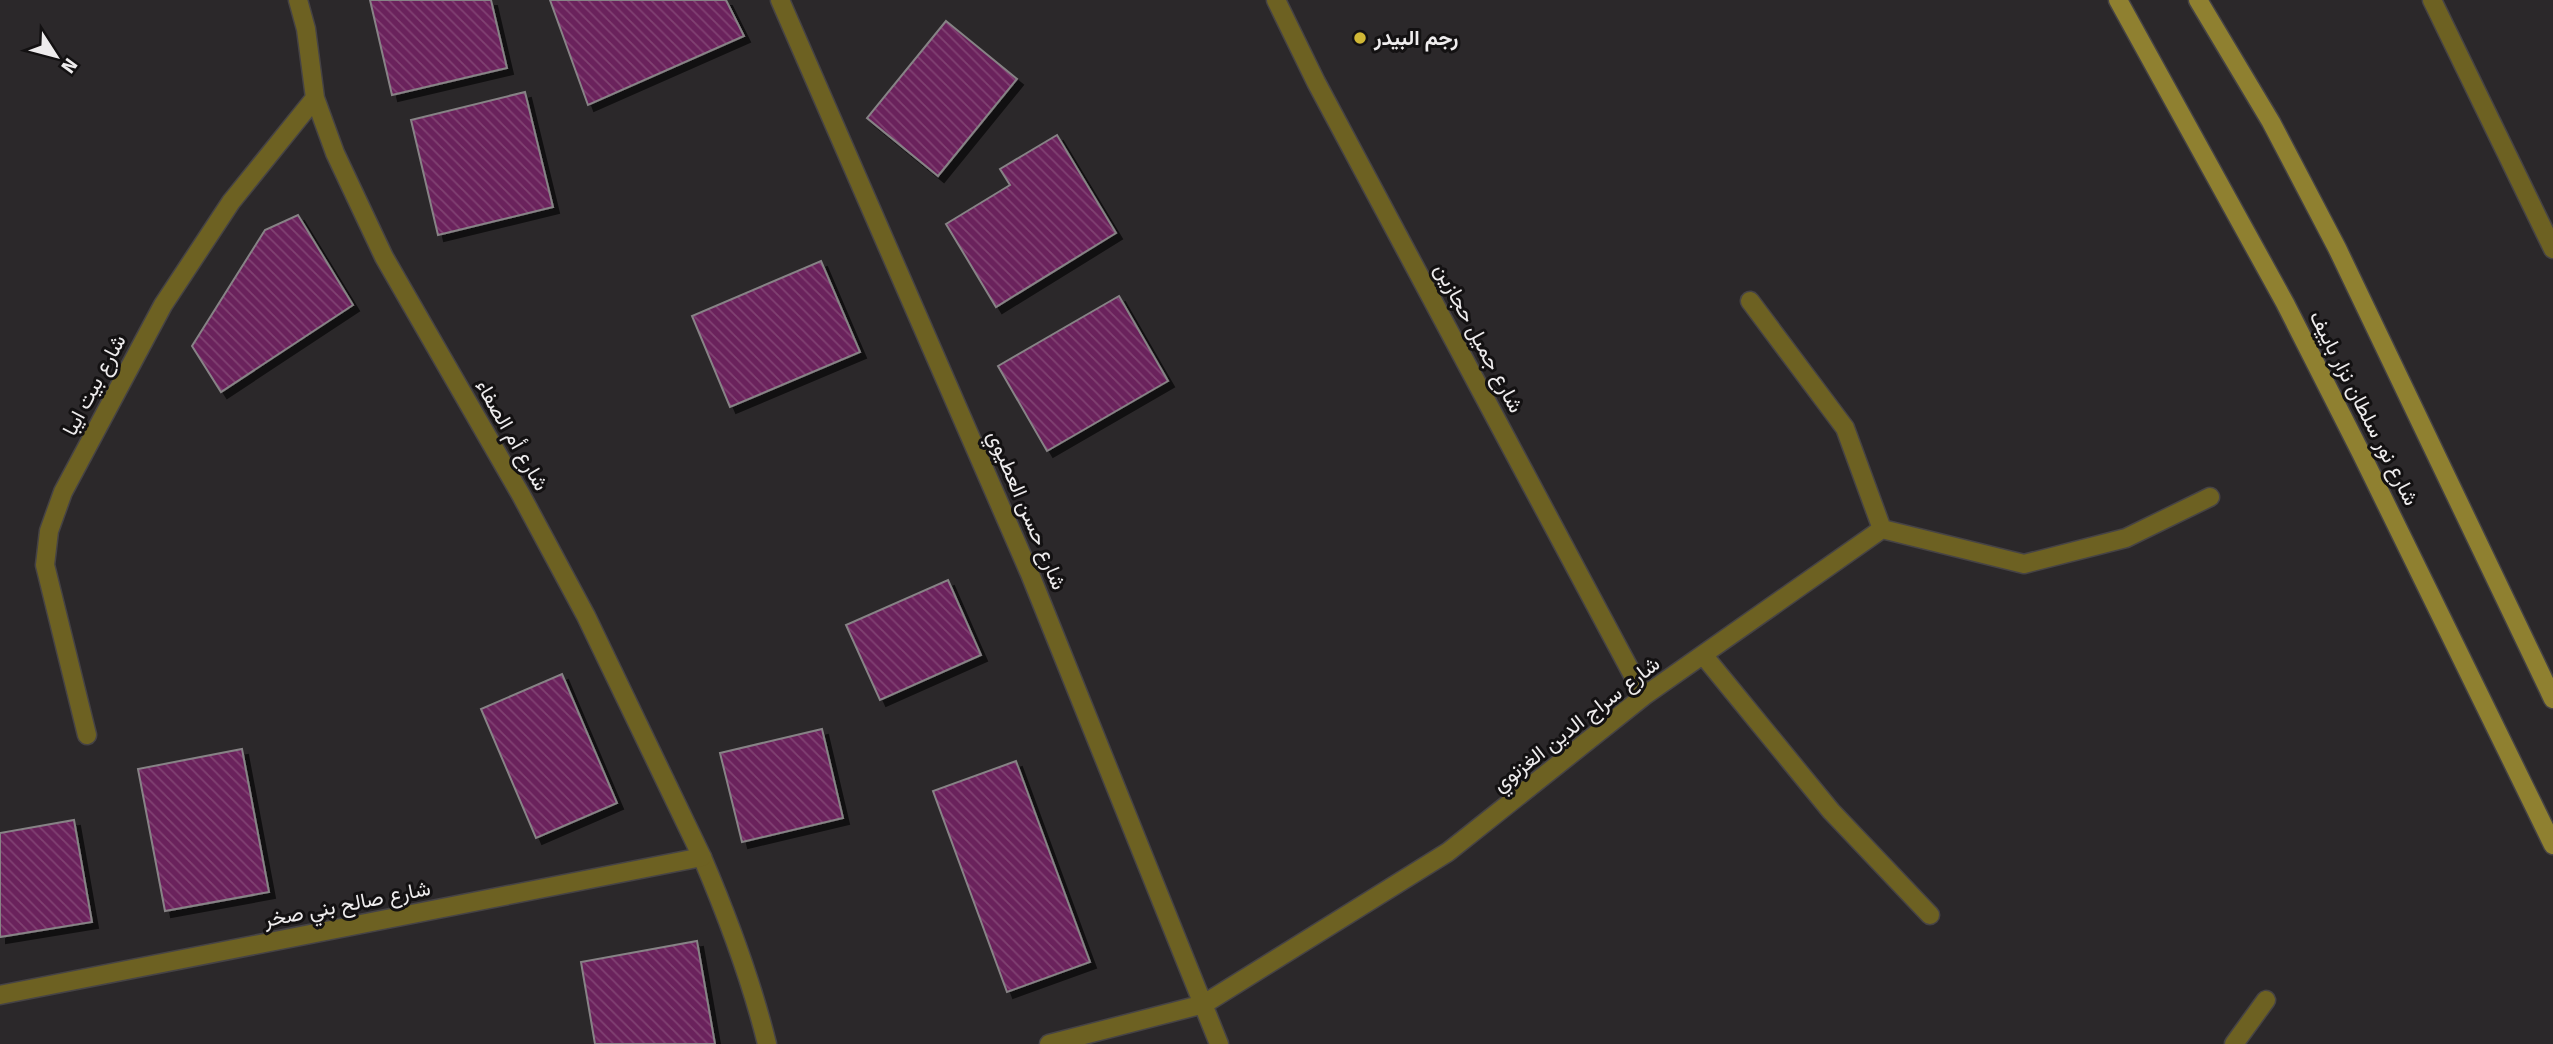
<svg xmlns="http://www.w3.org/2000/svg" width="2553" height="1044" font-family="'Fira Sans',Vazirmatn,sans-serif">
  <style>
    .building { fill: url(#building-back-hatch); stroke: #878386; stroke-width: 2; filter: url(#shadow) }
    .lines { fill: none; stroke-linecap: round; stroke-linejoin: round }
    .lane-casing { stroke: #464345; stroke-width: 21 }
    .street-casing { stroke: #464345; stroke-width: 21 }
    .secondary-casing { stroke: #464345; stroke-width: 21 }
    .lane { stroke: #6d6122; stroke-width: 18 }
    .street { stroke: #6d6122; stroke-width: 18 }
    .secondary { stroke: #8f8030; stroke-width: 18 }
    .poi-dot { fill: #d0b736; stroke: #131112; stroke-width: 2.5 }
    .labels { text-anchor: middle; stroke-width: 6; stroke-linejoin: round; paint-order: stroke }
    .poi-label { font-size: 21px; font-weight: bold; fill: #eeeced; stroke: #131112; text-anchor: start }
    .street-label { font-size: 21px; fill: #eeeced; stroke: #131112 }
  </style>
  <defs>
    <pattern id="building-back-hatch" width="6" height="6" patternUnits="userSpaceOnUse" patternTransform="scale(1.75)"><rect width="6" height="6" fill="#6b225b"/><path d="M-1 5l2 2M0 0l6 6M5-1l2 2" fill="none" stroke="#804273"/></pattern>
    <filter id="shadow"><feDropShadow dx="6" dy="6" stdDeviation="0" flood-color="#0009"/></filter>
  </defs>
  <rect width="100%" height="100%" fill="#2b282a"/>
  <path class="building" d="M370 0H491L507 68 392 95Z
    M550 0H726L744 36 588 105Z
    M946 21 1017 79 938 176 867 118Z
    M525 92 553 207 438 235 411 120Z
    M1057 135 1116 233 996 307 946 224 1010 185 1000 169Z
    M298 215 353 305 221 392 192 346 265 230Z
    M821 261 860 352 730 407 692 316Z
    M1119 296 1168 381 1047 451 998 366Z
    M948 580 981 655 880 700 846 625Z
    M562 674 617 803 536 838 481 709Z
    M822 729 843 818 742 842 720 753Z
    M242 749 269 892 165 911 138 769Z
    M1016 761 1090 962 1007 992 933 791Z
    M74 820 92 922 0 937V833Z
    M697 941 715 1044H595L581 962Z"/>
  <g class="lines">
    <g class="lane-casing">
      <path id="lane" d="M702 857C728 918 751 979 767 1044"/>
    </g>
    <g class="street-casing">
      <path id="street" d="M780 0 1030 574 1219 1044
        M1276 0 1316 82 1644 696
        M2432 0 2553 249
        M1882 529 2024 564 2126 538 2210 497
        M1704 656 1831 811 1930 915
        M87 735 45 565 49 531 63 492 163 305 231 202 315 98
        M0 995 702 857 586 616 521 495 384 257 335 153 315 98 306 29 298 0
        M1049 1044 1204 1004 1448 852 1644 696 1882 529 1845 428 1750 301
        M2234 1044 2266 1000"/>
    </g>
    <g class="secondary-casing">
      <path id="secondary" d="M2118 0 2285 303 2361 453 2553 845
        M2198 0 2271 122 2337 248 2553 699"/>
    </g>
    <use href="#lane" class="lane"/>
    <use href="#street" class="street"/>
    <use href="#secondary" class="secondary"/>
  </g>
  <circle class="poi-dot" cx="1360" cy="38" r="7"/>
  <g class="labels">
    <g class="poi-label">
      <text x="1374" y="45">رجم البيدر</text>
    </g>
    <g class="street-label">
      <text transform="translate(1479 338) rotate(62)" y="7">شارع جميل حجازين</text>
      <text transform="translate(94 385) rotate(-62)" y="7">شارع بيت ايبا</text>
      <text transform="translate(2364 408) rotate(63)" y="7">شارع نور سلطان نزار باييف</text>
      <text transform="translate(512 435) rotate(60)" y="7">شارع أم الصفاء</text>
      <text transform="translate(1027 510) rotate(67)" y="7">شارع حسن العطيوي</text>
      <text transform="translate(1576 724) rotate(-38)" y="7">شارع سراج الدين الغزنوي</text>
      <text transform="translate(347 904) rotate(-11)" y="7">شارع صالح بني صخر</text>
    </g>
  </g>
  <g transform="translate(56 56) rotate(126)" stroke="#131112" stroke-width="5" paint-order="stroke">
  <path d="M0-5L12 26L0 18L-12 26Z" fill="#eeeced"/>
  <text y="-10" font-size="19" font-weight="bold" text-anchor="middle" fill="#eeeced">N</text>
  </g>
</svg>
